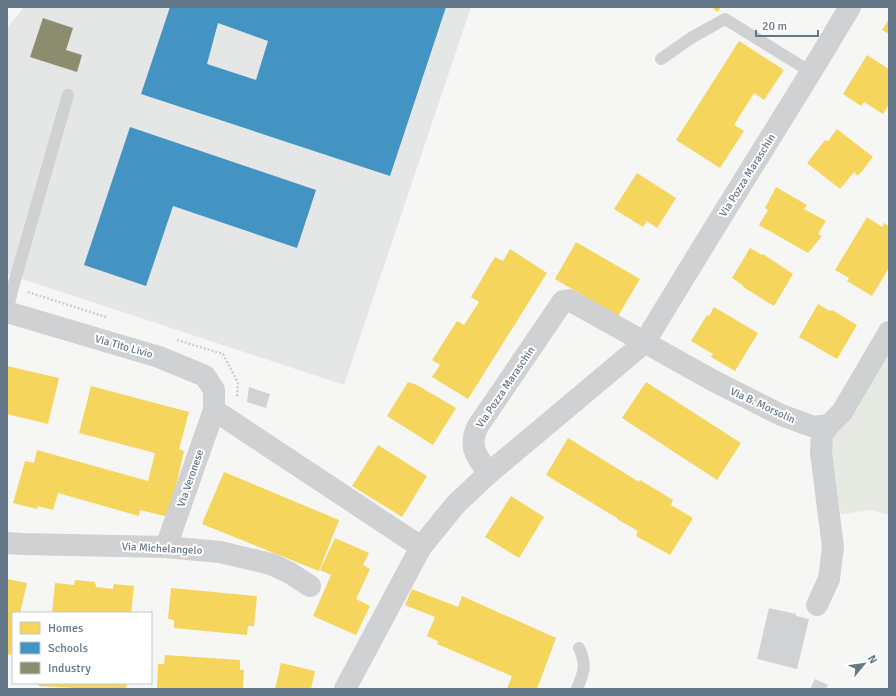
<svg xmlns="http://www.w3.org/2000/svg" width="896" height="696" font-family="Signika,sans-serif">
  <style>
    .built { fill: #e5e6e6 }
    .green { fill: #e6eae3 }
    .homes { fill: #f6d55c }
    .schools { fill: #4393c3; fill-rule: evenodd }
    .industry { fill: #8c8c6e }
    .building { fill: #d1d2d3 }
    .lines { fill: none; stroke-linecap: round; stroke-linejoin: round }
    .path { stroke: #cccecf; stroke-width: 2.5; stroke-dasharray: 2 2; stroke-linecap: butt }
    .service { stroke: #d0d1d2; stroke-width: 12 }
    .minor { stroke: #d0d1d2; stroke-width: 22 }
    .labels { text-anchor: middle; stroke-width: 4; stroke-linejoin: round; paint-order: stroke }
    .street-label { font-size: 11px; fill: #647788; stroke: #fff }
  </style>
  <rect width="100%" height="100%" fill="#f6f6f5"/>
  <path class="built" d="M24 7H471L344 385 7 274V28Z"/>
  <path class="green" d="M889 345V515L871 510 841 514 830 461 833 433Z"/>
  <path class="homes" d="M711 7H721L718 12Z
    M889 19V34L882 30Z
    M739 41 784 70 764 100 754 93 734 125 744 131 720 168 676 140Z
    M867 55 889 69V104L883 114 864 102 861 106 843 94Z
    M837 129 873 157 858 176 854 172 840 189 807 163 825 140 828 141Z
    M637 173 676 198 657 228 647 221 643 227 614 209Z
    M776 187 807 205 804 209 826 221 818 234 822 236 808 253 759 225 768 210 765 208Z
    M867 217 882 227 884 223 889 226V268L872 296 847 281 849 278 835 270Z
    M576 242 640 279 618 316 555 279Z
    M750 248 762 255 763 254 793 274 774 306 743 287 744 286 732 278Z
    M510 249 547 273 468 399 432 377 440 365 432 360 457 321 464 325 479 302 471 297 495 257 503 261Z
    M818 304 830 311 832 310 857 325 837 359 799 337Z
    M714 307 758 333 735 371 711 357 713 354 691 341 707 315 709 316Z
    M7 366 59 378 48 424 7 414Z
    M408 382 417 385 456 408 433 445 387 416Z
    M646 382 741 443 717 480 622 418Z
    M91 386 189 412 179 449 184 451 169 517 140 510 139 516 58 493 53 510 38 506 37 509 13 503 25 461 34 463 37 450 148 481 155 453 79 433Z
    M568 438 639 482 640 480 673 500 671 505 693 518 670 555 636 536 638 531 617 519V518L546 475Z
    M378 445 427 476 402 517 352 486Z
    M224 472 339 520 319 571 202 524Z
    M511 496 544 517 519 558 485 537Z
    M335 538 369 553 363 565 370 569 356 599 370 606 356 635 313 616 331 575 320 570Z
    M7 579 27 583 20 613H13V647L11 655 7 654Z
    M75 580 95 582 96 587 113 589 114 584 134 586 131 613H52L55 583 74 585Z
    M171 588 257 596 254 626H248L247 635 174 628V620L168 619Z
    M412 589 458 607 462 596 556 638 537 689H507L512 676 437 644 438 641 427 636 435 617 405 605Z
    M165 655 240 660V670H244L243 689H157L158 664H164Z
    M281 663 315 671 311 689H275Z
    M39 683H127L126 689H91L39 686Z"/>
  <path class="schools" d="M170 7H446L390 176 141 94ZM218 23 268 41 256 80 207 64Z
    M130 127 316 190 297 248 173 206 146 286 84 265Z"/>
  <path class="industry" d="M43 18 73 28 66 50 82 55 77 72 30 57Z"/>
  <path class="building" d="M249 387 270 394 266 408 247 402Z
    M769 608 796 614V616L809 619 797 669 757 659Z
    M815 679 828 685 826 689H810Z"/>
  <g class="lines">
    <path class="path" d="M28 292 106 317
      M177 340 223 354 238 383 237 397"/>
    <path class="service" d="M661 59 691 38 725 19 811 72
      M7 312 13 287 68 95
      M577 689C584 672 587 665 579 648"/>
    <path class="minor" d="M7 312 159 357 205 376 214 390V410L166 547
      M214 410 421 547
      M489 473C476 457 468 446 478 426L563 301 569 300 712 380 781 415 814 427 829 425 842 412 889 332
      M7 543 22 544 166 547 220 552 271 564 290 573 310 586
      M817 605 829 579 833 547 821 453 822 435 829 425
      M345 689 421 547 456 504 489 473 644 343 718 222 811 72 850 7"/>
  </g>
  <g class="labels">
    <g class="street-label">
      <text transform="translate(747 175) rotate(-58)" y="4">Via Pozza Maraschin</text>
      <text transform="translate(124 346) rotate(16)" y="4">Via Tito Livio</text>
      <text transform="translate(505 387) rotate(-56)" y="4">Via Pozza Maraschin</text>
      <text transform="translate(763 405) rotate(25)" y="4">Via B. Morsolin</text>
      <text transform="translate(190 478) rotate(-71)" y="4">Via Veronese</text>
      <text transform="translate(162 548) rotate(3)" y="4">Via Michelangelo</text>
    </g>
  </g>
  <rect width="896" height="696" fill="none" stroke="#647788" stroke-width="16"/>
  <rect x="12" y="612" width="140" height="72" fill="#ffffff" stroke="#c1c9cf"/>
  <rect x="20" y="622" width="20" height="12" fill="#f6d55c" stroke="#c1c9cf"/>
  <text x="48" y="632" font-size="12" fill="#647788">Homes</text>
  <rect x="20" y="642" width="20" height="12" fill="#4393c3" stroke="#c1c9cf"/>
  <text x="48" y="652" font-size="12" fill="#647788">Schools</text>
  <rect x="20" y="662" width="20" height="12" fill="#8c8c6e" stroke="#c1c9cf"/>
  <text x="48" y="672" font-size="12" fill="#647788">Industry</text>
  <g transform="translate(864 664) rotate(61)" stroke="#ffffff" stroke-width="3" paint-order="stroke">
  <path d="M0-3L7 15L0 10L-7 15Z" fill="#647788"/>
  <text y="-6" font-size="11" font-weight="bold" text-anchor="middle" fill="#647788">N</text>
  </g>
  <path d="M756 30v6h62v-6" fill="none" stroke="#647788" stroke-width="2"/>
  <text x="762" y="30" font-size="12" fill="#647788" stroke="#ffffff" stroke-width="3" paint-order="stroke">20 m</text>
</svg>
